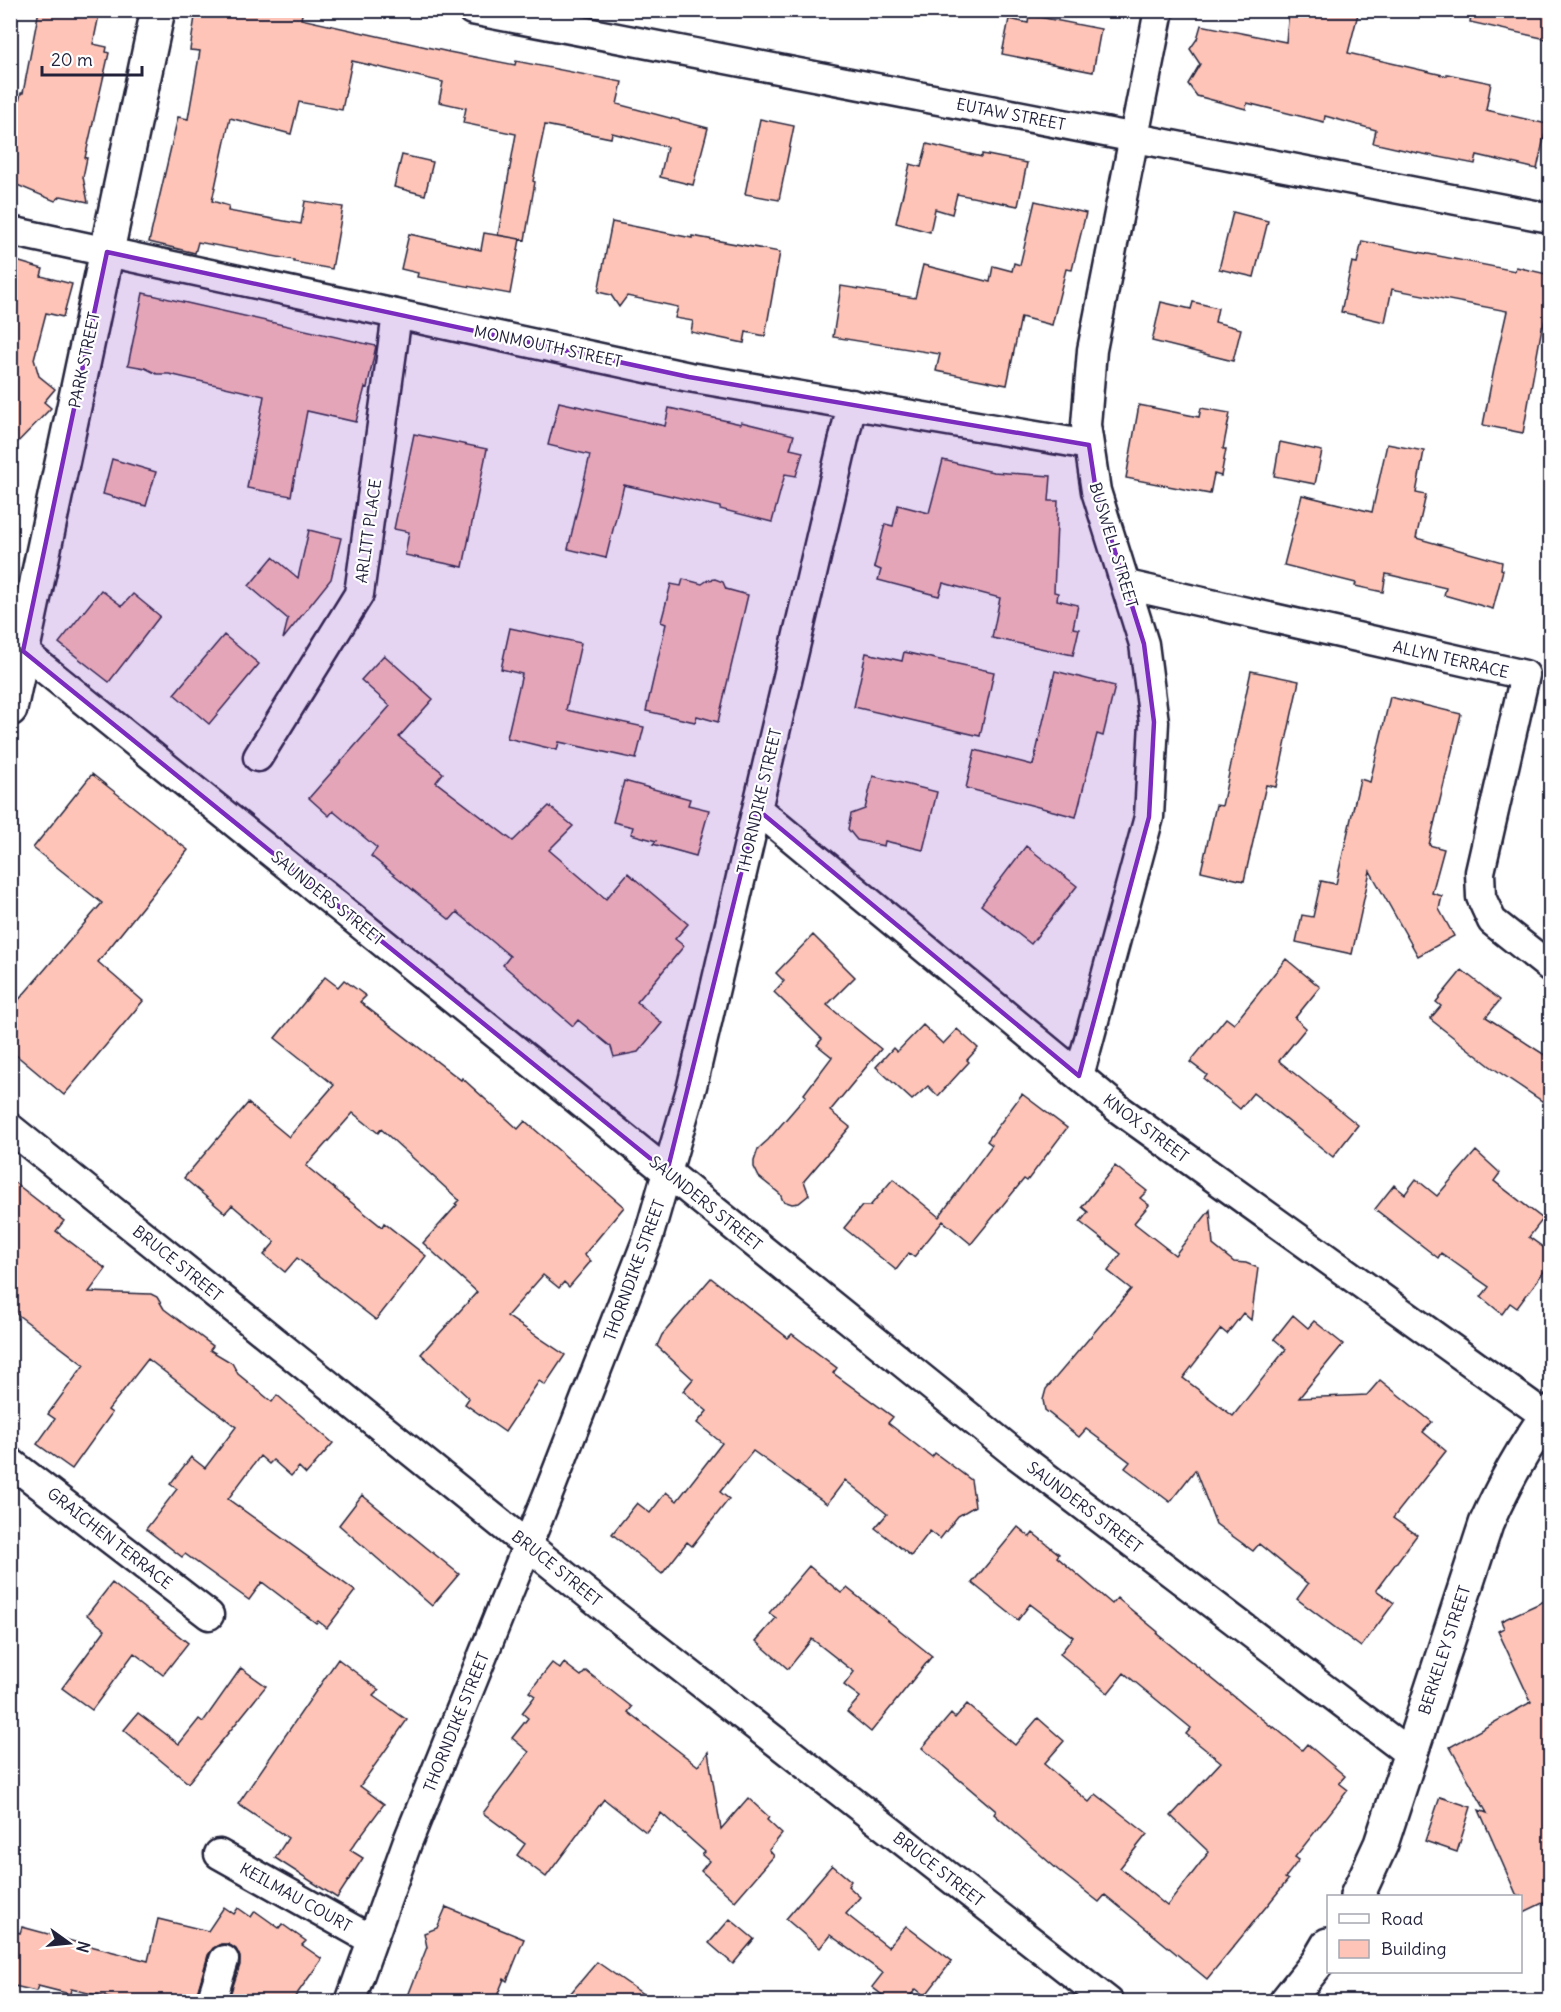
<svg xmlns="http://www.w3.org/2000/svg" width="1561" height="2012" font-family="Delius,sans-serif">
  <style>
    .building { fill: #fec4b7; stroke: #22223b; stroke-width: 1.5 }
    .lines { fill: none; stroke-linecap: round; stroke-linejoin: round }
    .minor-casing { stroke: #22223b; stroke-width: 33 }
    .tertiary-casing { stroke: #22223b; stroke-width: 38 }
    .secondary-casing { stroke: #22223b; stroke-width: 38 }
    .minor { stroke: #fff; stroke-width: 28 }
    .tertiary { stroke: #fff; stroke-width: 33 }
    .secondary { stroke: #fff; stroke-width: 33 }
    .marked { fill: #7b2cbf; fill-opacity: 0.2; stroke: #7b2cbf; stroke-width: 4.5; stroke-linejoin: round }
    .labels { text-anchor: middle; stroke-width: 4.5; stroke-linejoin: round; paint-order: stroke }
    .street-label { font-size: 16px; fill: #22223b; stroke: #fff }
  </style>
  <rect width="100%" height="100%" fill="#fff"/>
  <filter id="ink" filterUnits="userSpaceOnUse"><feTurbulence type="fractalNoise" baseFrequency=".0167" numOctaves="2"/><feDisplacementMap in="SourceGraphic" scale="12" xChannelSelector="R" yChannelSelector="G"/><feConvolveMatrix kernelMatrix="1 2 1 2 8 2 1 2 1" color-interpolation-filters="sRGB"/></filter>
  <g filter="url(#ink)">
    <path class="building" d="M39 10H100L93 44 107 47 106 52 109 53 85 158H87L83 177 88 202 61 196 55 201 10 182V139L21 93H23Z
      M196 10H303L301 19 449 52 515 65 516 61 622 82 617 104 708 128 693 185 660 177 667 147 612 133 611 138 545 125 533 181 535 182 525 240 498 235 516 134 463 123 466 108 439 102 443 82 352 61 342 110 299 102 291 134 230 118 212 201 229 206 228 211 301 224 305 201 343 207 332 269 294 262V260L198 242 195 253 149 242 178 117 188 119 200 51 190 50Z
      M1289 10H1359L1348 53 1447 76V74L1491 83 1486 110 1547 124 1537 169 1477 155 1475 164 1413 152 1373 143 1376 130 1325 116 1324 122 1247 103 1246 109 1197 96 1188 84 1200 64 1190 49 1197 39 1201 25 1286 42Z
      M1472 10H1551V40L1470 22Z
      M1029 15 1101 29 1093 72 1002 54 1009 19 1028 23Z
      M760 119 794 126 779 200 745 194Z
      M927 144 982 157V154L1027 163 1018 206 957 194 952 214 935 209 930 232 896 223 910 164 921 167Z
      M402 155 433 162 425 195 394 187Z
      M1035 201 1086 213 1072 270 1066 269 1052 325 1021 317 1007 385 936 371 940 354 833 337 841 286 915 298 923 265 990 282 993 266 1012 271 1014 263 1020 265Z
      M1233 212 1268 221 1254 277 1219 269Z
      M612 222 692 238V236L780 252 765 336 746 332 744 343 691 332 693 321 675 318 678 307 627 296 619 307 611 295 598 292Z
      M484 233 520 239 510 294 417 277 418 273 401 269 409 234 481 250Z
      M1362 241 1515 271 1516 267 1551 275V295L1543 327H1542L1523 433 1483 425 1495 364 1507 311 1392 289 1385 322 1341 312 1352 262 1357 263Z
      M10 259 43 269 41 276 72 284 63 317 46 313 34 359 39 376 55 389 44 402 51 408 10 450Z
      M143 293 376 346 367 388 365 387 356 422 307 411 291 496 247 488 264 396 169 374H157L145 368 128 365Z
      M1161 302 1191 309 1193 302 1218 308 1215 322 1241 329 1233 361 1152 341Z
      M559 402 665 426 669 408 741 424V422L794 435 790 449 803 452 796 476 785 474 772 522 720 509V507L624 485 606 558 568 549 590 455 548 445Z
      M1139 405 1199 417 1201 408 1230 413 1223 449H1226L1221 476 1214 474 1210 494 1126 478Z
      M414 434 487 449 463 567 405 555 409 532 394 529Z
      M1280 442 1322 451 1315 484 1274 476Z
      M1387 444 1424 451 1416 493 1426 495 1416 538 1502 562 1501 569 1503 570 1493 609 1444 595 1446 588 1386 574 1383 592 1355 586 1356 583 1284 565 1302 495 1372 512Z
      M112 459 156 472 146 506 103 494Z
      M943 460 993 472 1051 476 1049 501H1058L1054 592 1058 593 1057 600 1078 605 1073 628 1079 629 1073 655 992 638 1000 598 943 583 939 596 878 580 881 570 874 567 885 524 893 526 898 505 929 513Z
      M309 530 341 538 331 579 283 639 288 619 249 586 273 557 298 578Z
      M683 579 702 584 708 580 715 579 723 582 726 589 748 595 718 722 697 716 695 722 646 711 666 624 661 622 671 584 681 586Z
      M101 590 122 606 133 594 160 616 109 682 59 643Z
      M510 628 581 643 566 710 644 727 636 759 559 742 557 750 507 738 522 674 501 669Z
      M224 635 259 664 209 724 174 694Z
      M904 652 994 672 980 736 854 707 866 653 902 661Z
      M384 655 433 699 399 737 443 773 436 782 513 841 549 806 573 826 549 850 606 899 628 873 688 924 675 939 684 946 637 1002 662 1023 638 1052 614 1057 611 1047 578 1020 573 1026 503 965 510 956 457 912 450 920 371 856 377 848 333 811 329 816 309 798 390 706 361 680Z
      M1055 671 1115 686 1103 736 1097 734 1076 817 966 788 975 750 1033 765Z
      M1251 671 1299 681 1276 787 1266 785 1244 881 1201 871 1216 805 1222 806Z
      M1390 697 1461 714 1429 845 1444 849 1432 893 1442 896 1439 909 1454 936 1418 956 1370 871 1352 954 1296 942 1302 915 1313 917 1321 881 1336 884 1360 779 1370 782Z
      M92 774 188 850 98 962 143 1001 64 1095 10 1050V1010L102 903 33 848Z
      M873 776 937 792 923 850 885 841 884 846 857 840 848 829 851 814 865 809Z
      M624 781 690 799 688 805 709 810 696 856 653 844 656 841 631 834 633 827 613 822Z
      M1026 846 1077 886 1031 944 981 905Z
      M813 935 855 977 827 1005 881 1049 830 1111 850 1127 804 1181 809 1195 799 1203 792 1204 783 1201 780 1194 759 1177 754 1167V1161L758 1149 768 1140 806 1096 804 1094 832 1057 817 1045 822 1039 774 992 784 981 776 973Z
      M1286 959 1320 987 1295 1018 1306 1028 1279 1061 1358 1125 1333 1157 1253 1093 1240 1109 1204 1079 1207 1075 1190 1062 1226 1018 1234 1024Z
      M1462 970 1500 1000 1486 1017 1551 1059V1107L1490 1066 1430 1019 1441 1006 1436 1002Z
      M325 977 338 987 344 980 366 996 360 1002 461 1080 462 1078 518 1129 525 1121 624 1207 584 1255 591 1261 569 1287 564 1282 559 1288 543 1275 507 1316 565 1355 545 1385 539 1381 505 1432 465 1404 469 1398 421 1354 477 1292 423 1243 457 1205 455 1204 459 1200 381 1129 378 1133 353 1113 306 1166 382 1227 384 1223 426 1256 376 1320 297 1258 285 1272 264 1255 275 1242 232 1205 225 1213 184 1178 248 1103 289 1137 334 1085 275 1038Z
      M923 1025 943 1044 957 1029 978 1048 967 1060 969 1062 938 1096 928 1086 912 1100 876 1067 893 1048 897 1052Z
      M1022 1094 1067 1128 1027 1181 1024 1179 971 1244 943 1221 914 1257 909 1253 896 1270 844 1228 862 1206H870L893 1179 939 1217 992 1145 987 1141Z
      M1476 1151 1500 1173 1494 1181 1543 1219 1529 1237 1551 1253V1262L1517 1308 1510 1303 1502 1314 1481 1297 1489 1287 1441 1253 1438 1258 1375 1209 1394 1185 1405 1194 1416 1179 1437 1196Z
      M1115 1166 1147 1191 1140 1198 1149 1205 1134 1223 1175 1255 1210 1210 1213 1245 1234 1262 1246 1263 1258 1268 1251 1320 1243 1313 1227 1334 1221 1329 1183 1378 1233 1416 1286 1349 1274 1339 1293 1315 1308 1328 1314 1321 1343 1344 1299 1398 1367 1395 1380 1380 1432 1422 1423 1432 1446 1451 1393 1518 1417 1535 1376 1590 1394 1603 1361 1647 1297 1599 1308 1584 1259 1544 1253 1551 1216 1524 1195 1470 1170 1502 1125 1468 1130 1462 1086 1429 1079 1437 1045 1410 1043 1400 1046 1389 1131 1289 1108 1271 1121 1254 1080 1222 1088 1212 1082 1207Z
      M10 1179 64 1221 56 1231 106 1269 89 1292 151 1294 157 1297 164 1309 213 1346 210 1350 232 1363 238 1374 272 1402 277 1395 333 1443 306 1474 299 1467 291 1476 273 1460 269 1464 260 1456 228 1499 355 1591 327 1628 318 1621 316 1623 262 1582 249 1600 185 1554 182 1557 146 1529 177 1489 170 1484 191 1457 205 1468 236 1427 148 1359 108 1410 112 1413 72 1469 37 1444 55 1419 48 1414 84 1365 10 1309Z
      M711 1278 788 1338 792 1334 837 1368 833 1373 893 1417 888 1423 932 1457 935 1453 971 1480 975 1506 958 1516 940 1539 930 1531 911 1556 875 1528 887 1514 845 1480 827 1504 753 1451 720 1492 729 1499 692 1546 687 1542 662 1574 612 1534 637 1503 650 1513 666 1492 677 1501 722 1443 697 1423 707 1411 683 1391 693 1379 657 1346 662 1335Z
      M362 1495 459 1574 432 1606 339 1525Z
      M1018 1527 1030 1537 1033 1533 1059 1554 1057 1557 1112 1604 1117 1598 1158 1632 1157 1634 1273 1728 1274 1727 1302 1750 1307 1744 1345 1776 1339 1783 1348 1790 1295 1857 1299 1860 1285 1878 1288 1880 1207 1979 1105 1895 1099 1902 1058 1870 994 1814 996 1811 922 1748 951 1714 955 1718 967 1704 1015 1745 1038 1718 1064 1741 1044 1764 1089 1802 1096 1794 1147 1834 1120 1868 1167 1906 1209 1852 1171 1816 1221 1762 1186 1734 1191 1728 1124 1673 1108 1693 1060 1654 1073 1637 1030 1604 1018 1620 972 1583Z
      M809 1566 841 1593 847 1588 932 1656 871 1732 847 1712 860 1697 844 1685 854 1672 812 1639 788 1669 756 1641 776 1618 769 1613Z
      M112 1583 188 1643 163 1675 134 1653 92 1710 62 1688 105 1630 87 1615Z
      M1551 1598V1899L1524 1912 1521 1904V1896H1517L1479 1810 1487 1813 1450 1747 1531 1702 1498 1631 1504 1628 1501 1621Z
      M338 1659 379 1690 373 1696 407 1720 360 1786 384 1804 350 1850 363 1858 337 1898 275 1858 288 1838 238 1804Z
      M552 1663 560 1669 564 1663 581 1676 586 1671 632 1707 628 1712 698 1766 708 1752 721 1829 748 1798 769 1817 767 1820 782 1834 769 1850 774 1856 735 1901 701 1871 709 1861 702 1855 705 1852 661 1813 646 1832 604 1799 546 1877 517 1855 525 1844 483 1813 529 1752 512 1738 528 1718 522 1713 535 1696 529 1692Z
      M241 1668 266 1686 188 1783 124 1730 138 1713 179 1744 199 1719 203 1722Z
      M1440 1797 1471 1807 1457 1852 1425 1841Z
      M832 1865 851 1881 848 1886 860 1897 846 1914 888 1947 906 1926 952 1961 925 1996 916 1989 906 2001H890L872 1987 883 1973 830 1935 820 1948 786 1919Z
      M224 1907 234 1914 238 1908 251 1917 255 1911 279 1928 282 1924 306 1941 302 1945 322 1959 292 2001H228L240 1965V1957L236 1949 228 1944H221L213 1948 208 1955 195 2001H122L71 1989 70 1994 38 1986 36 1991 10 1985V1930L20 1933 22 1927 52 1935V1936L148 1961 158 1919 208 1931Z
      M446 1907 524 1939 507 1981 504 1979 495 2001H406L427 1947 424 1933 437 1928Z
      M730 1919 754 1939 733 1964 709 1943Z
      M597 1962 653 2001H564Z"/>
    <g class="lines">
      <g class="minor-casing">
        <path id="minor" d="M472 10 1550 218
          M10 231 689 377 1089 445
          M1127 585 1525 675 1480 872 1481 897 1492 921 1550 967
          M10 641 1013 1452 1410 1754
          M258 757 359 594 397 314
          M757 809 1120 1110 1547 1417 1550 1426
          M1079 1076 1149 817 1154 722 1144 644 1096 491 1086 425 1092 350 1159 10
          M10 1128 614 1615 1109 2002
          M10 1462 209 1615
          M219 1854 372 1940
          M211 2002 224 1960
          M350 2002 407 1843 551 1487 648 1238 692 1086 852 404"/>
      </g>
      <g class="tertiary-casing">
        <path id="tertiary" d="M1357 1896 1381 1844 1486 1524C1504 1483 1524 1447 1550 1412
          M1286 2002 1318 1962 1328 1945"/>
      </g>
      <g class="secondary-casing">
        <path id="secondary" d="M10 709 158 10"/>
      </g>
      <use href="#minor" class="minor"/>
      <use href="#tertiary" class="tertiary"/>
      <use href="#secondary" class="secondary"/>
    </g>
  </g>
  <path class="marked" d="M107 252 689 377 1089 445 1096 491 1144 644 1154 722 1149 817 1079 1076 757 809 667 1172 23 651Z"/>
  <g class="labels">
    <g class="street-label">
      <text transform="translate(1011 114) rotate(11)" y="6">EUTAW STREET</text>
      <text transform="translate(548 346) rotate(12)" y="6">MONMOUTH STREET</text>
      <text transform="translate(84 360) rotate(-78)" y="6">PARK STREET</text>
      <text transform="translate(368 531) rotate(-82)" y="6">ARLITT PLACE</text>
      <text transform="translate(1114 545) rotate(73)" y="6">BUSWELL STREET</text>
      <text transform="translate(1451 659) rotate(13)" y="6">ALLYN TERRACE</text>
      <text transform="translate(759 801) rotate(-77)" y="6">THORNDIKE STREET</text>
      <text transform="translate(328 898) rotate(39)" y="6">SAUNDERS STREET</text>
      <text transform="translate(1146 1128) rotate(37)" y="6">KNOX STREET</text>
      <text transform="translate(706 1203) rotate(39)" y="6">SAUNDERS STREET</text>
      <text transform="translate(178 1263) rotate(39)" y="6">BRUCE STREET</text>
      <text transform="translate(634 1270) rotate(-70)" y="6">THORNDIKE STREET</text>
      <text transform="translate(1085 1507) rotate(37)" y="6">SAUNDERS STREET</text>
      <text transform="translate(110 1538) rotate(38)" y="6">GRAICHEN TERRACE</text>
      <text transform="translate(557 1568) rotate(39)" y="6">BRUCE STREET</text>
      <text transform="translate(1444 1650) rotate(-72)" y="6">BERKELEY STREET</text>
      <text transform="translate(456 1722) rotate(-68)" y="6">THORNDIKE STREET</text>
      <text transform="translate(939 1869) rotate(38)" y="6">BRUCE STREET</text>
      <text transform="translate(296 1897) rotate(29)" y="6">KEILMAU COURT</text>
    </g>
  </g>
  <rect width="1561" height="2012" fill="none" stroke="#fff" stroke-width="36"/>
  <rect x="18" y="18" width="1525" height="1976" fill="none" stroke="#22223b" stroke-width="2" filter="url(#ink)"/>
  <rect x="1327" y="1895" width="195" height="78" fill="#ffffff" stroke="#a7a7b1" stroke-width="1.5"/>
  <rect x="1339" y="1914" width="30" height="9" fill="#ffffff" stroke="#a7a7b1" stroke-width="1.5"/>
  <text x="1381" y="1925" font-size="18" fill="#22223b">Road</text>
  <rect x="1339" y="1940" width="30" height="18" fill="#fec4b7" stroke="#a7a7b1" stroke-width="1.5"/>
  <text x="1381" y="1955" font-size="18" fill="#22223b">Building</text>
  <g transform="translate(69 1943) rotate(105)" stroke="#ffffff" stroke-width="4.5" paint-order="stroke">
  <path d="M0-4.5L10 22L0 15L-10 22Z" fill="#22223b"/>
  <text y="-9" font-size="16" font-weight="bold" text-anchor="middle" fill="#22223b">N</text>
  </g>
  <path d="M42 66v9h100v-9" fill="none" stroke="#22223b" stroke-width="3"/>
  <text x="51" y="66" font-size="18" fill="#22223b" stroke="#ffffff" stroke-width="4.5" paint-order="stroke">20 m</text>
</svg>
